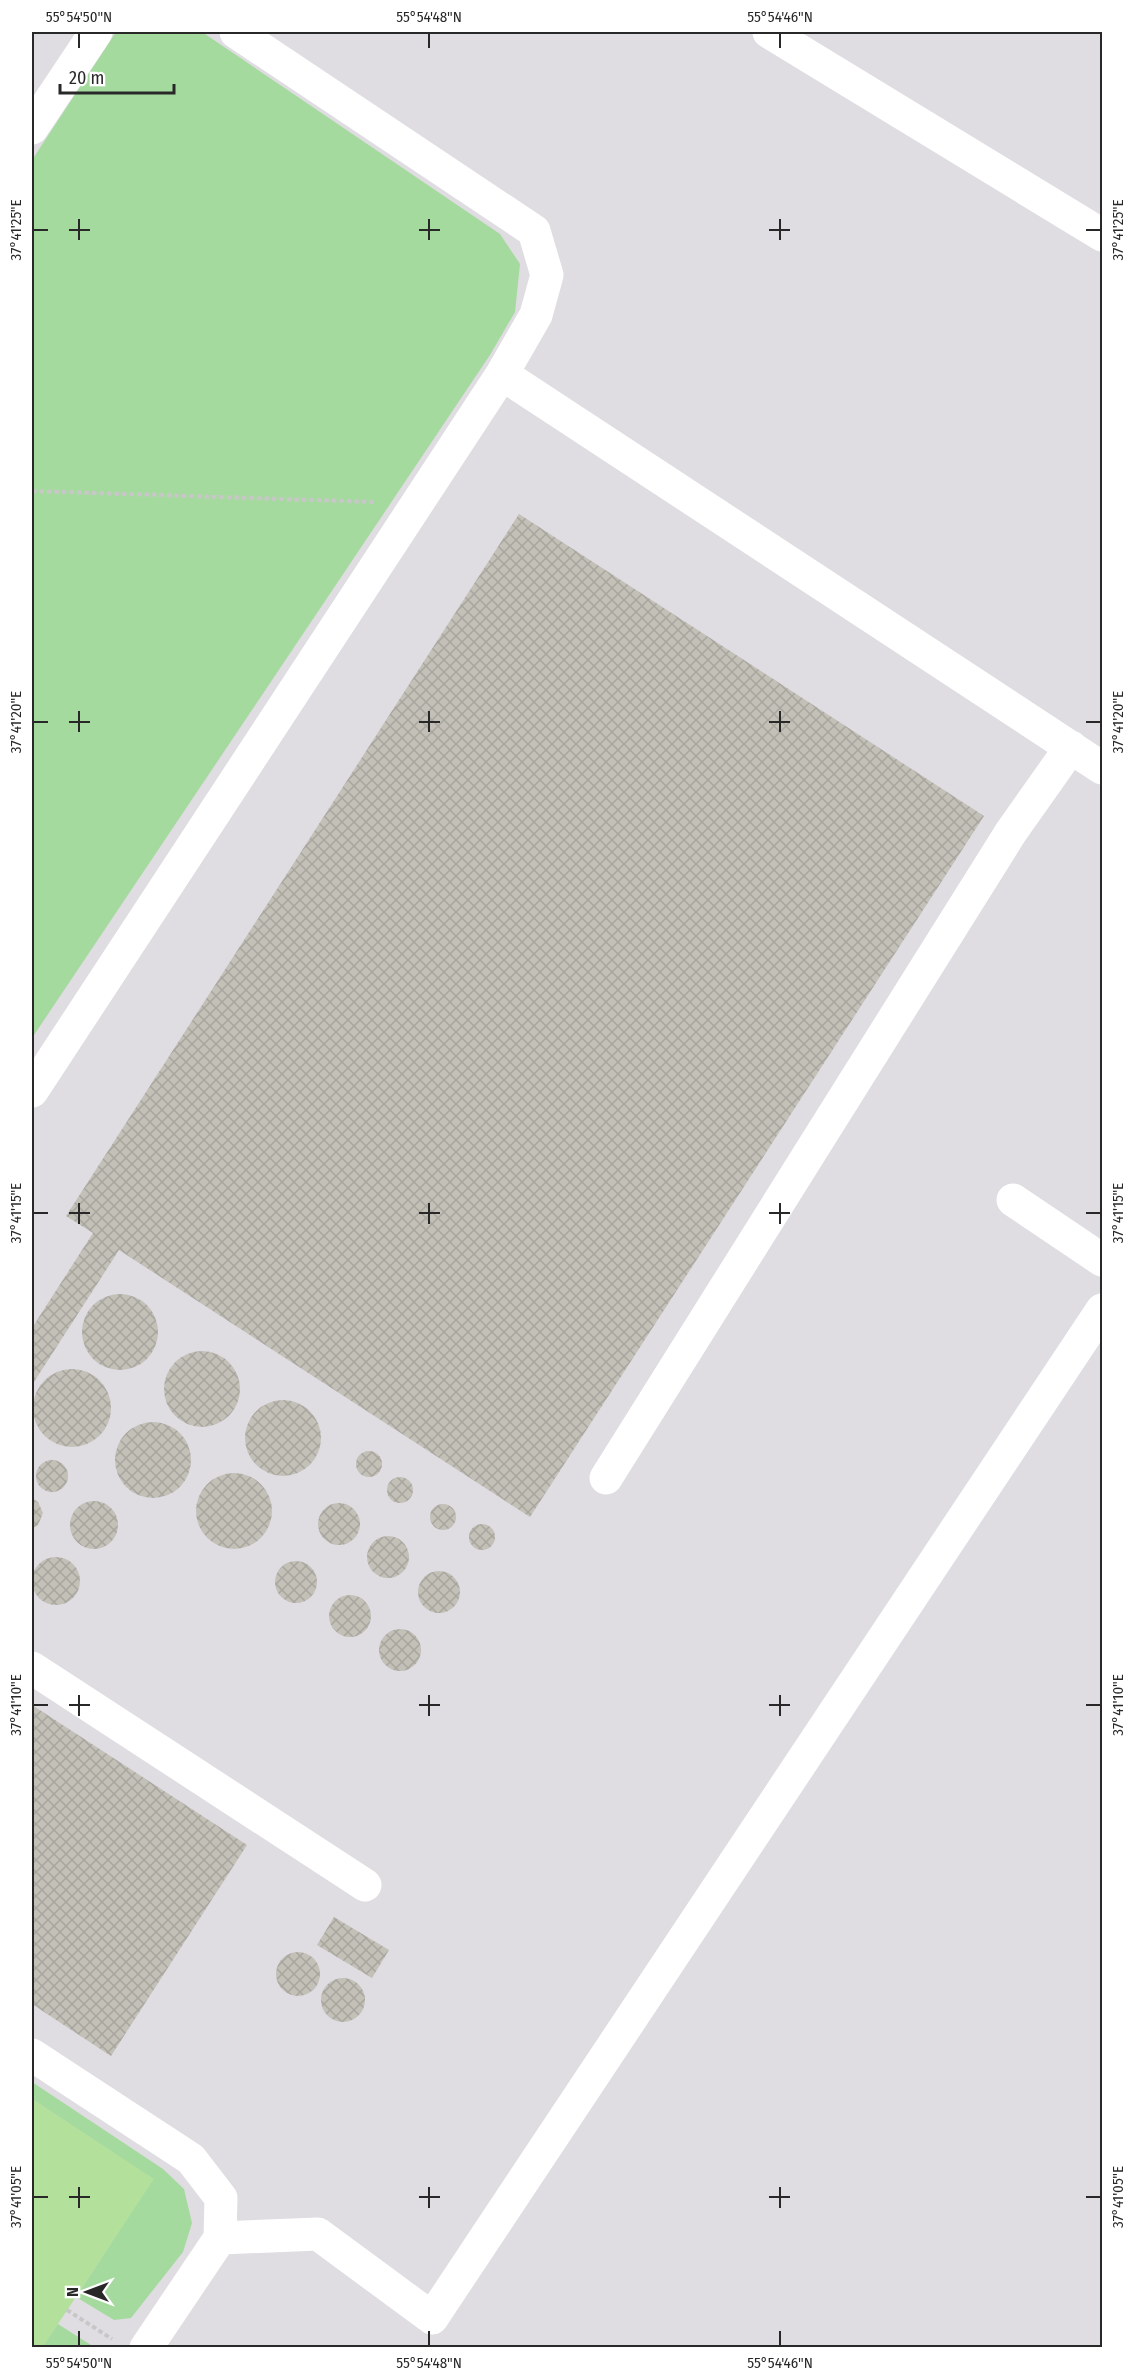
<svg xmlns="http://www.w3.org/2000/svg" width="1134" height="2379" font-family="'Fira Sans Condensed',sans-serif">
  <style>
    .industrial { fill: #dfdce2 }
    .grass { fill: #a5da9e }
    .pitch { fill: #b3e09b }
    .building { fill: url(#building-cross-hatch) }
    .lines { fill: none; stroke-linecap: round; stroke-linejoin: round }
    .path { stroke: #c7c7c7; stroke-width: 4; stroke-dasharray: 4.5 3; stroke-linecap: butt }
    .minor { stroke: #fff; stroke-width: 33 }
    .ticks { fill: none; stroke: #282828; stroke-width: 2 }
    .neatline { fill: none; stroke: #282828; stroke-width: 2 }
    .ticks-label { font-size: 15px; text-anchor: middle; fill: #282828 }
  </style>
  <defs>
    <pattern id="building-cross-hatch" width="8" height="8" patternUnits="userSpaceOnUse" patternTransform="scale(1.5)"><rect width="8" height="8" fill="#c2c0b7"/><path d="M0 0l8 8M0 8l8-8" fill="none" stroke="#a7a59d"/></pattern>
  </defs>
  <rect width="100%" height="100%" fill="#e9e6dc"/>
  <path class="industrial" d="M32 32H1102V2347H32Z"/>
  <path class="grass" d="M116 32H202L500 234 520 264 515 312 490 355 32 1038V160Z
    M32 2082 163 2169 184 2189 192 2223 183 2252 131 2318 114 2320 76 2297 153 2179 32 2099Z
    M58 2324 94 2347H42Z"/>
  <path class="pitch" d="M32 2099 154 2179 42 2348 32 2347Z"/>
  <path class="building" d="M519 514 984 816 530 1517 119 1250 32 1385V1328L93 1233 66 1216Z
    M82 1332a38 38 0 1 1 76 0a38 38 0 1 1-76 0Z
    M164 1389a38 38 0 1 1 76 0a38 38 0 1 1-76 0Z
    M33 1408a39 39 0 1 1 78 0a39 39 0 1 1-78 0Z
    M245 1438a38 38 0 1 1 76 0a38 38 0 1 1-76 0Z
    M115 1460a38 38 0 1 1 76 0a38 38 0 1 1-76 0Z
    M356 1464a13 13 0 1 1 26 0a13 13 0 1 1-26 0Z
    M36 1476a16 16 0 1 1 32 0a16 16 0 1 1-32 0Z
    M196 1511a38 38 0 1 1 76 0a38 38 0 1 1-76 0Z
    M387 1490a13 13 0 1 1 26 0a13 13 0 1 1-26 0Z
    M32 1498 38 1502 43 1513 38 1525 32 1529Z
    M70 1525a24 24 0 1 1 48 0a24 24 0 1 1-48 0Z
    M318 1524a21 21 0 1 1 42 0a21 21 0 1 1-42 0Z
    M430 1517a13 13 0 1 1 26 0a13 13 0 1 1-26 0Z
    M469 1537a13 13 0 1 1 26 0a13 13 0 1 1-26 0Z
    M367 1557a21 21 0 1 1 42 0a21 21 0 1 1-42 0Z
    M32 1581a24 24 0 1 1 48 0a24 24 0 1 1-48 0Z
    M275 1582a21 21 0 1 1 42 0a21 21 0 1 1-42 0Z
    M418 1592a21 21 0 1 1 42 0a21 21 0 1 1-42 0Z
    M329 1616a21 21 0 1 1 42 0a21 21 0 1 1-42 0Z
    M379 1650a21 21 0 1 1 42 0a21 21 0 1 1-42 0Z
    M32 1705 247 1845 111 2056 32 2004Z
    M334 1917 389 1950 372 1978 317 1945Z
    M276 1974a22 22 0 1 1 44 0a22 22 0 1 1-44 0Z
    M321 2000a22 22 0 1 1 44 0a22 22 0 1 1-44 0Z"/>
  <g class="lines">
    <path class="path" d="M32 491 376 502
      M67 2310 112 2339"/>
    <path class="minor" d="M769 32 1102 235
      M32 128 96 32
      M502 374 1102 768
      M32 1091 502 374 536 315 547 275 534 231 236 32
      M1013 1200 1102 1260
      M606 1478 1011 832 1071 747
      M32 1668 365 1885
      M32 2055 191 2159 221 2198 220 2238 146 2348
      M220 2238 318 2234 432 2318 1102 1310"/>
  </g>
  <path class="ticks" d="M79 33V48M429 33V48M780 33V48M79 219V240M429 219V240M780 219V240M33 230H48M69 230H90M419 230H440M769 230H790M1086 230H1101M79 711V732M429 711V732M780 711V732M33 722H48M69 722H90M419 722H440M769 722H790M1086 722H1101M79 1203V1224M429 1203V1224M780 1203V1224M33 1213H48M69 1213H90M419 1213H440M769 1213H790M1086 1213H1101M79 1695V1716M429 1695V1716M780 1695V1716M33 1705H48M69 1705H90M419 1705H440M769 1705H790M1086 1705H1101M79 2187V2208M429 2187V2208M780 2187V2208M33 2197H48M69 2197H90M419 2197H440M769 2197H790M1086 2197H1101M79 2331V2346M429 2331V2346M780 2331V2346"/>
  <rect width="1134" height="2379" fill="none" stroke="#ffffff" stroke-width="66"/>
  <g transform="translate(87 2292) rotate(270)" stroke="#ffffff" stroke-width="4.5" paint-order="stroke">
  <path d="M0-4.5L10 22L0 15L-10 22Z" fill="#282828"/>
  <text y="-9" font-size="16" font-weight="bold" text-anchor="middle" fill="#282828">N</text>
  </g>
  <path d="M60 84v9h114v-9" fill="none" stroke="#282828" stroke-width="3"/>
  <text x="69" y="84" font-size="18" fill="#282828" stroke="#ffffff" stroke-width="4.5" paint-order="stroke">20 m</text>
  <rect x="33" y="33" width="1068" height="2313" class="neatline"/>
  <g class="ticks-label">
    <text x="79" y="22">55°54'50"N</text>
    <text x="429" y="22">55°54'48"N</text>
    <text x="780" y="22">55°54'46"N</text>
    <text transform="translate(1118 230) rotate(-90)" y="5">37°41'25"E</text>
    <text transform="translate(16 230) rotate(-90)" y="5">37°41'25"E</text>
    <text transform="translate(1118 722) rotate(-90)" y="5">37°41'20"E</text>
    <text transform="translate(16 722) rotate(-90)" y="5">37°41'20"E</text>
    <text transform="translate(1118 1213) rotate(-90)" y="5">37°41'15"E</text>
    <text transform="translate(16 1213) rotate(-90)" y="5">37°41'15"E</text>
    <text transform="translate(1118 1705) rotate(-90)" y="5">37°41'10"E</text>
    <text transform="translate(16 1705) rotate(-90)" y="5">37°41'10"E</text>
    <text transform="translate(16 2197) rotate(-90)" y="5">37°41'05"E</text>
    <text transform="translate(1118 2197) rotate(-90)" y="5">37°41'05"E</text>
    <text x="79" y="2368">55°54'50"N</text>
    <text x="429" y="2368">55°54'48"N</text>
    <text x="780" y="2368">55°54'46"N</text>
  </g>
</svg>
